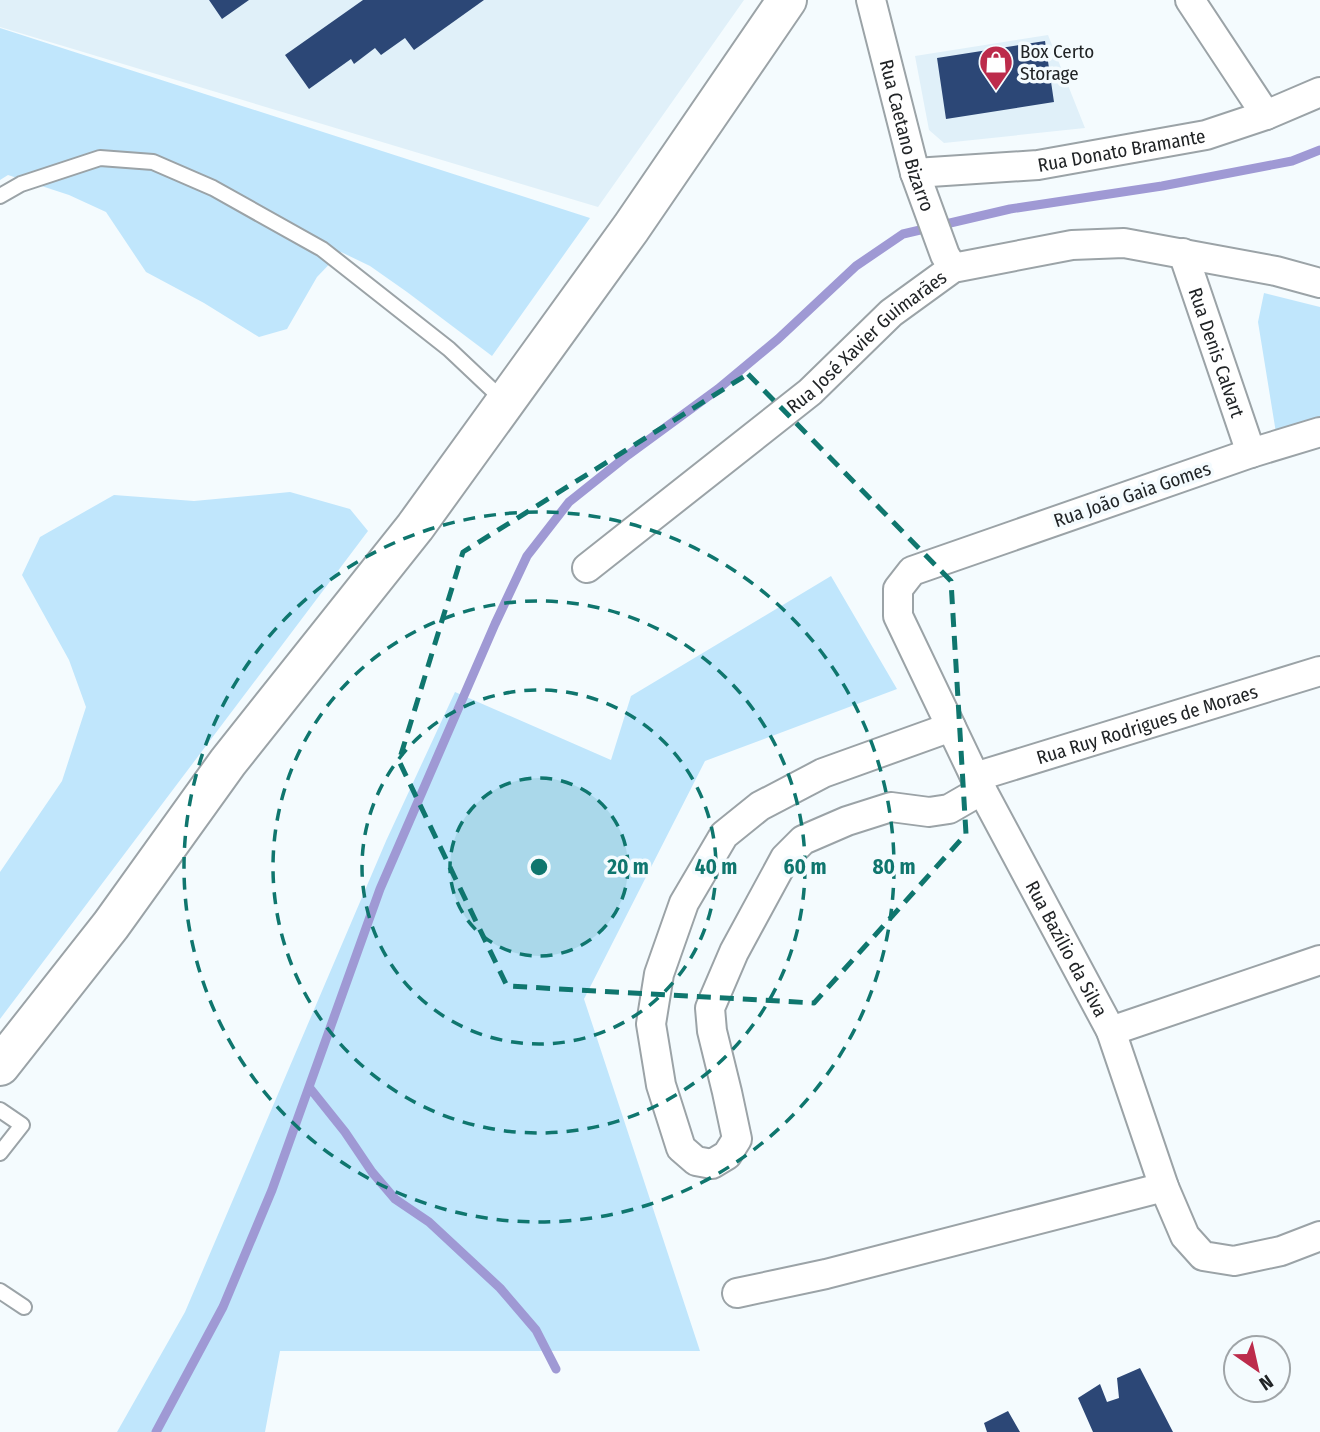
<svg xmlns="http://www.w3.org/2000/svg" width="1320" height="1432" font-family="'Fira Sans Condensed',sans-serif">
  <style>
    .built { fill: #e0f0f9 }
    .green { fill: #c0e6fc }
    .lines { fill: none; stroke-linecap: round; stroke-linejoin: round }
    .stream { stroke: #9f99d4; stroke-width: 9 }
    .building { fill: #2c4776 }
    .service-casing { stroke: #9ba3a7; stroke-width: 18 }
    .minor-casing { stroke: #9ba3a7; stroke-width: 32 }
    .secondary-casing { stroke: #9ba3a7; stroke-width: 42 }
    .service { stroke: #fff; stroke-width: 14 }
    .minor { stroke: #fff; stroke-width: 28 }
    .secondary { stroke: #fff; stroke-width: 38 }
    .marked { fill: none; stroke: #0f766e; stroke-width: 5; stroke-dasharray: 14 9; stroke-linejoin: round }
    .ring { fill: none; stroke: #0f766e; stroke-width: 3.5; stroke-dasharray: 12 9 }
    .labels { text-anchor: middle; stroke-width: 7; stroke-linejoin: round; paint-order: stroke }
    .poi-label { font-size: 19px; fill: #212426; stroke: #f4fbfe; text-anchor: start }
    .street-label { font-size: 19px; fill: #212426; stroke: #f4fbfe }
    .centre { fill: #0f766e; stroke: #f4fbfe; stroke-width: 3.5 }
    .ring-label { font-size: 21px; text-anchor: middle; font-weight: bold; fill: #0f766e; stroke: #f4fbfe; stroke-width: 7; stroke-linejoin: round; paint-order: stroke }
  </style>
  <rect width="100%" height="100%" fill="#f4fbfe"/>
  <path class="built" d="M0 0H744L598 207 0 27Z
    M1048 35 1085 128 944 143 929 130 915 56Z"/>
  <path class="green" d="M0 28 590 218 492 356 407 292 370 266 341 252 317 277 287 329 259 337 204 303 146 272 106 212 69 195 8 175 0 180Z
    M1264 293 1320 307V423L1277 439 1258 322Z
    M290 492 350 509 368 531 0 1019V872L62 781 86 707 69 660 22 575 40 537 114 495 194 501Z
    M831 576 897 689 705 761 584 999 700 1351H280L265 1432H117L185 1312 386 841 455 692 611 760 631 696Z"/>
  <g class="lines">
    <path class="stream" d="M309 1087 345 1132 372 1172 395 1199 429 1222 500 1288 536 1330 556 1369
      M156 1432 223 1307 272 1190 380 889 495 624 527 556 569 502 628 455 718 389 778 339 856 266 903 234 1010 209 1162 186 1292 161 1320 150"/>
  </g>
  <path class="building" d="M209 0H249L222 19Z
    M363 0H484L414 50 405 38 381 55 375 48 354 64 351 59 309 89 285 55Z
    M1045 41 1054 102 946 119 937 58Z
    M1140 1368 1173 1432H1093L1078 1398 1100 1384 1107 1402 1119 1398 1117 1378Z
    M1008 1411 1020 1432H987L984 1423Z"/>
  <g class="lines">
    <g class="service-casing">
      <path id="service" d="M0 196 21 184 100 158 153 162 213 188 322 249 449 349 503 400
        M0 1110 22 1125 0 1153
        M0 1291 24 1307"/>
    </g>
    <g class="minor-casing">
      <g id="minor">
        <path id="s1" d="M871 0 915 173 945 255 953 268"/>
        <path d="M1190 0 1266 115"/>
        <path id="s2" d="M915 173 1038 165 1206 135 1266 115 1320 92"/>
        <path id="s3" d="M1183 253 1251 453"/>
        <path id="s4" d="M1320 432 1251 453 912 571 898 589V616L975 777 1111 1031 1164 1187 1185 1236 1203 1256 1234 1261 1281 1251 1320 1236"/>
        <path id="s5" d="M587 568 810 392 891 313 953 268 1072 245 1124 243 1276 271 1320 283"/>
        <path d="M951 727 823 773 760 806 724 835 684 903 659 974 651 1024 661 1085 681 1148 696 1161 712 1164 727 1155 737 1139 727 1092 712 1031 710 1008 734 952 785 858 803 840 847 821 891 807 929 812 949 809 982 790"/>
        <path id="s6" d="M975 777 1320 671"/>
        <path d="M1111 1031 1320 960"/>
        <path d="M737 1293 826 1274 1164 1187"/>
      </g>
    </g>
    <g class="secondary-casing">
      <path id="secondary" d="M0 1066 111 925 228 762 415 527 631 228 787 0"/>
    </g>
    <use href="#service" class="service"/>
    <use href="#minor" class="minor"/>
    <use href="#secondary" class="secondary"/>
  </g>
  <path class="marked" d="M748 374 951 581 966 834 814 1003 507 986 399 761 463 552Z"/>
  <circle cx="539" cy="867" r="89" fill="#0f766e" fill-opacity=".12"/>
  <g class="ring">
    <circle cx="539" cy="867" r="89"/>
    <circle cx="539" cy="867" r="177"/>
    <circle cx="539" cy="867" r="266"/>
    <circle cx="539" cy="867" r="355"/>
  </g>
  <defs>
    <g id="shop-pin" transform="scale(1.75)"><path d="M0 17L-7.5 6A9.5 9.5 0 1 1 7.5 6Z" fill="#bc2b4b" stroke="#f4fbfe"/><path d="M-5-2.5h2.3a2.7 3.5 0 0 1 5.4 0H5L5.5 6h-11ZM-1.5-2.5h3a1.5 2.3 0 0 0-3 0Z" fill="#fff"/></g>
  </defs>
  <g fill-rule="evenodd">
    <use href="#shop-pin" x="996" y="62"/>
  </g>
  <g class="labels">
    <g class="poi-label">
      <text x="1020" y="58">Box Certo<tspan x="1020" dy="22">Storage</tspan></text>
    </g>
    <g class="street-label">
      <text dy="7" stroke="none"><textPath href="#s1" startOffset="140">Rua Caetano Bizarro</textPath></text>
      <text dy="7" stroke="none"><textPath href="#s2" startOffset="208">Rua Donato Bramante</textPath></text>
      <text dy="7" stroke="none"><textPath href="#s5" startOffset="360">Rua José Xavier Guimarães</textPath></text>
      <text dy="7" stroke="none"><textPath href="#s3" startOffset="105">Rua Denis Calvart</textPath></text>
      <text transform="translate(1132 494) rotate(-19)" y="7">Rua João Gaia Gomes</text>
      <text dy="7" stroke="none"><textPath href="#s6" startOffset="180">Rua Ruy Rodrigues de Moraes</textPath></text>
      <text dy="7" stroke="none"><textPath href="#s4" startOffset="854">Rua Bazílio da Silva</textPath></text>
    </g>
  </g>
  <circle cx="539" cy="867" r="10" class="centre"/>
  <g class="ring-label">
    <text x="628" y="874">20 m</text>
    <text x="716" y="874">40 m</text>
    <text x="805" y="874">60 m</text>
    <text x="894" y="874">80 m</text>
  </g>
  <g transform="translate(1257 1369) rotate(146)"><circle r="33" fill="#f4fbfe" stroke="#a0a5a8" stroke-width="2"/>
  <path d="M0-5L12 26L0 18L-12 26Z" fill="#bc2b4b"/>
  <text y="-10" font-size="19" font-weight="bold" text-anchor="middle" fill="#212426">N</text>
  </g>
</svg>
